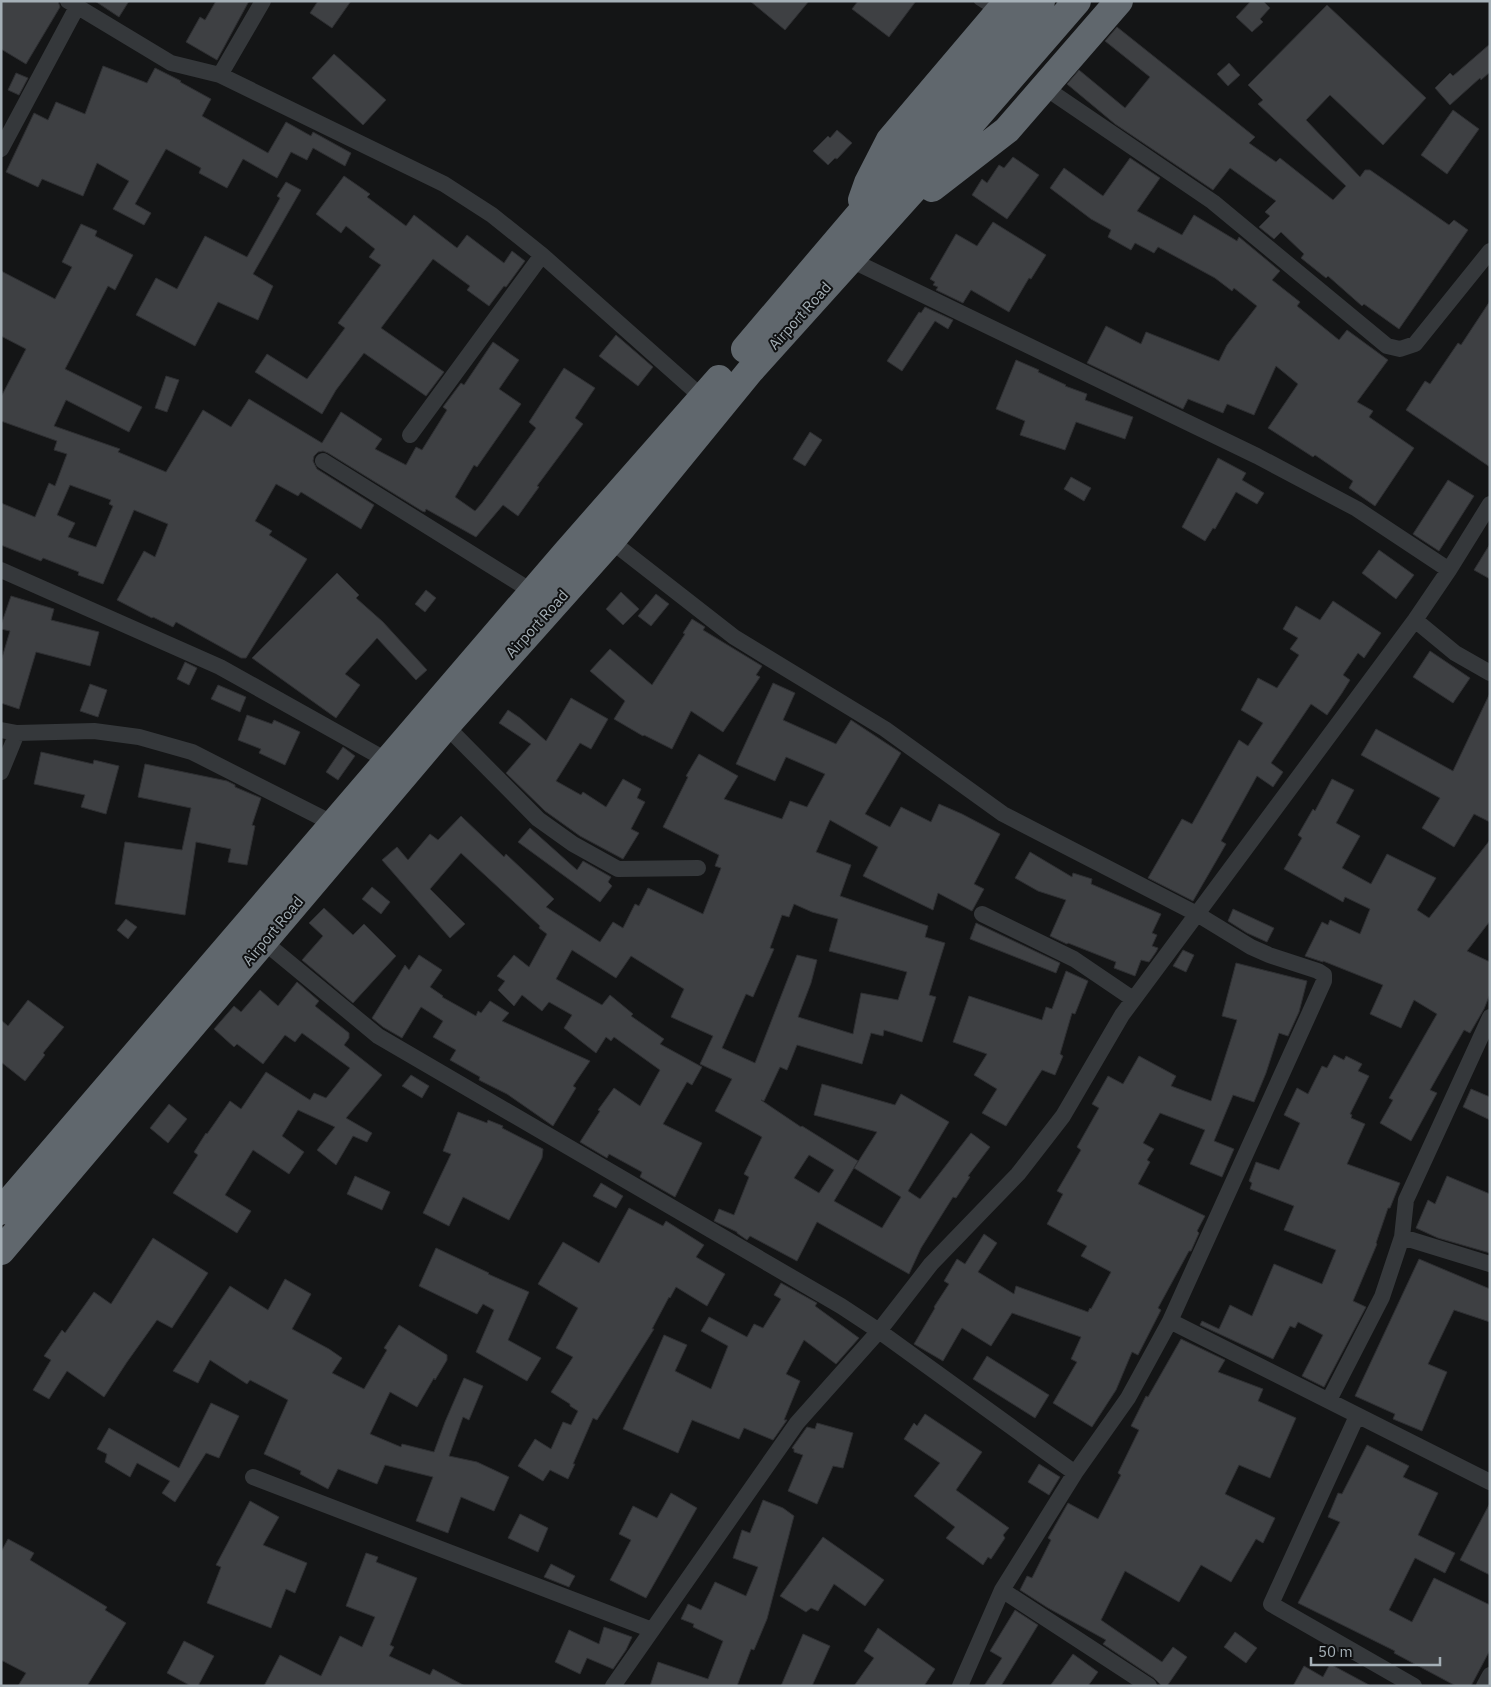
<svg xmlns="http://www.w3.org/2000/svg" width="1491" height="1687" font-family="'IBM Plex Sans',sans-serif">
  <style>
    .building { fill: #3e4043; stroke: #2e2f32; fill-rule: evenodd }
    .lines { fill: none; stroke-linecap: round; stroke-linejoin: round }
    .lane { stroke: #35383b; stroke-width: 8 }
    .street { stroke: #35383b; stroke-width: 16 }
    .highway { stroke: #60676d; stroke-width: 28 }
    .labels { text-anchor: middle; stroke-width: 4; stroke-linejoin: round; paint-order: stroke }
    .street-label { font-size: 15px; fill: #a5b0b7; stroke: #0f1011 }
  </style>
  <rect width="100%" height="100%" fill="#141516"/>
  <path class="building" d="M1 1H58L60 7 26 64 1 49Z
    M95 1H129L119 17Z
    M216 1H249L217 60 186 42 200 17 205 20Z
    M318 1H351L332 28 310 13Z
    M750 1H809L785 30Z
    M858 1H916L889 37 852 9Z
    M1251 1H1263L1270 8 1260 19 1263 22 1252 32 1236 17Z
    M1327 5 1426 98 1383 145 1330 95 1306 120 1360 177 1365 170H1370L1449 225 1454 220 1468 230 1399 329 1364 304 1362 306 1328 276 1326 278 1301 258 1304 254 1281 232 1274 239 1259 227 1270 216 1265 212 1276 201 1230 168 1213 190 1115 124 1067 84 1079 70 1125 108 1150 77 1105 41 1117 27 1255 137 1249 143 1276 162 1280 158 1333 200 1346 186 1258 104 1263 100 1248 85Z
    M1490 44V72L1481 80 1480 78 1450 105 1435 88 1450 73 1453 76Z
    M334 54 386 100 363 125 312 78Z
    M1229 63 1240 75 1228 86 1217 74Z
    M103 66 147 83 155 68 181 81 180 82 211 99 202 116 268 153 286 122 311 136 313 132 351 153 345 166 313 148 307 160 291 152 277 178 243 159 227 188 199 173 201 168 166 149 135 204 151 213 144 225 113 209 129 181 97 163 83 196 42 179 38 187 6 172 34 113 48 120 56 102 85 114Z
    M16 73 28 78 19 95 8 90Z
    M1453 110 1479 129 1447 174 1421 155Z
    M837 130 852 143 837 159 835 158 828 165 813 151 828 136 830 138Z
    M1013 157 1039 175 1007 219 972 195 982 179 987 183 999 165 1004 168Z
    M1130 158 1160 178 1137 211 1182 235 1194 215 1237 241 1239 237 1280 271 1272 280 1300 302 1297 306 1339 340 1347 330 1388 360 1357 402 1373 411 1369 417 1414 448 1375 506 1349 488 1353 481 1315 455 1313 457 1268 428 1298 384 1276 366 1254 415 1227 404 1223 413 1188 399 1183 409 1087 363 1106 326 1141 344 1146 332 1219 361 1227 345 1257 306 1234 288 1232 291 1215 278 1158 247 1154 253 1135 243 1131 250 1108 237 1111 230 1091 219 1050 188 1064 168 1103 196Z
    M344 176 370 194 367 197 406 226 414 215 457 248 467 235 504 263 512 251 525 261 506 287 504 286 489 306 467 290 470 286 433 259 381 328 444 372 426 396 364 353 336 390 322 414 255 372 267 354 307 379 345 328 338 323 381 265 369 257 375 249 346 226 341 233 316 214Z
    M286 182 301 190 253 274 273 286 258 320 218 302 195 346 136 315 156 278 177 289 205 236 247 257 280 198 277 196Z
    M993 222 1046 255 1031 279 1029 278 1009 312 971 290 963 303 936 290 938 287 933 285 935 282 930 279 956 234 977 246Z
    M81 224 97 231 95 236 133 255 115 290 108 286 65 369 142 407 129 432 66 400 54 426 120 449 118 452 166 472 203 410 231 427 249 399 322 443 341 412 382 439 375 449 406 465 416 447 422 450 447 410 443 407 461 383 464 385 493 342 519 360 499 389 521 404 477 467 474 465 455 497 475 511 482 503 536 428 529 422 564 368 595 388 575 418 583 424 537 486 539 487 518 516 503 505 476 537 426 509 425 512 422 511 328 453 323 451 318 452 314 456 313 461 317 469 374 505 361 529 301 492 298 496 276 484 255 521 272 531 269 535 307 559 246 658H241L176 622 173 627 153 617 152 618 117 600 144 551 155 557 168 524 134 510 103 584 78 575 79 572 43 558 41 561 1 545V503L35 517 49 483 55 486 67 454 54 450 57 441 1 421V397L26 349 1 336V271L55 299 72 267 62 262ZM70 485 111 500 109 504 113 506 96 547 68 537 75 523 57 515Z
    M1490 301V467L1406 410 1425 381 1430 384 1458 343 1461 345Z
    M925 307 953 320 948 329 935 321 902 371 887 361 919 312 921 313Z
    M616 335 653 367 638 386 599 356Z
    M1016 360 1039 370 1038 372 1066 385 1065 386 1087 394 1085 400 1133 417 1125 439 1076 422 1065 450 1020 435 1025 421 996 409Z
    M166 376 179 380 167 412 155 408Z
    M810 432 822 440 805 466 793 459Z
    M1218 458 1246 473 1242 480 1264 493 1257 504 1236 492 1215 529 1213 528 1205 541 1182 527Z
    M1071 477 1091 488 1084 501 1064 489Z
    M1448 480 1474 496 1439 551 1413 534Z
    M1490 544V579L1474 570Z
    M1379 550 1414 575 1396 599 1362 573Z
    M337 573 359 595 356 598 383 622 427 670 416 680 377 638 345 674 360 685 336 718 252 658Z
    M426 590 436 598 425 612 415 604Z
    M621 592 639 609 623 625 606 609Z
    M656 594 669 604 651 626 638 616Z
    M11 596 54 609 51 620 99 632 90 666 36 652 19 709 1 703V661L10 631 1 629V625Z
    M1333 601 1381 633 1364 658 1358 653 1343 675 1350 680 1342 693 1327 715 1311 704 1271 763 1283 772 1273 787 1257 776 1221 841 1226 844 1193 901 1148 878 1182 819 1192 824 1239 740 1248 746 1263 723 1241 710 1258 678 1277 688 1299 655 1290 649 1298 638 1283 629 1296 606 1320 620Z
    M692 619 705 627 703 630 762 666 756 675 760 677 723 732 691 711 672 749 644 735 643 736 614 719 625 701 590 671 610 649 652 685 685 634 683 633Z
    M1430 651 1470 678 1453 703 1413 677Z
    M185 662 197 668 189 685 177 679Z
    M773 683 795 693 783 720 836 744 851 720 901 753 865 814 890 827 901 807 931 822 939 804 962 814 1000 834 974 884 984 889 972 911 938 893 933 910 863 876 878 847 830 820 816 852 851 865 840 896 928 926 925 937 945 943 929 995 936 997 922 1042 884 1030 883 1036 871 1033 862 1064 797 1045 787 1070 780 1067 764 1101 761 1100 801 1127 802 1126 858 1161 834 1201 882 1228 901 1197 854 1168 877 1132 814 1115 822 1084 895 1105 901 1094 949 1122 908 1191 920 1199 971 1133 990 1147 968 1176 970 1177 956 1198 953 1197 921 1248 909 1274 817 1222 797 1261 750 1236 747 1240 737 1233V1232L714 1221 719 1209 734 1215 749 1177 744 1174 762 1137 715 1111 732 1079 700 1064 713 1036 671 1017 684 989 631 956 616 978 572 950 556 979 602 1005 610 995 633 1014 631 1016 664 1039 660 1044 702 1067 692 1085 687 1082 663 1124 702 1143 675 1197 640 1177 642 1172 609 1154 607 1158 580 1142 600 1111 598 1110 614 1088 640 1106 660 1070 614 1037 611 1041 606 1037 596 1053 564 1028 572 1015 549 1002 542 1011 522 995 514 1006 498 990 505 981 497 976 514 955 529 967 547 934 539 928 540 926 461 853 430 889 465 924 450 938 382 860 397 847 408 860 430 834 438 840 461 816 504 857 506 854 554 899 546 907 600 942 613 922 623 928 635 904 639 906 648 888 703 914 721 868 715 866 719 855 663 827 688 777 686 776 699 754 738 776 724 799 782 819 790 801 807 807 825 774 786 757 775 781 736 764ZM794 904 812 912 838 919 829 951 907 972 898 1000 861 993 853 1034 798 1017 811 983 817 960 797 955 755 1063 722 1048 746 994 753 997 774 949 770 948 782 915 789 917ZM809 1155 834 1170 819 1193 794 1178Z
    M90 684 107 690 98 717 80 711Z
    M218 685 246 697 240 712 211 699Z
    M1490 693V822L1474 814 1454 847 1422 828 1440 798 1361 755 1376 729 1453 771Z
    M571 698 608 719 591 749 580 743 556 781 581 795 583 792 606 807 623 779 641 789 637 798 645 802 631 829 639 833 623 859 580 836 545 811 506 773 531 744 499 723 508 710 520 718 546 741Z
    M247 715 272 724 274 720 300 732 285 765 259 753 261 749 238 740Z
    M343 747 355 756 338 780 326 772Z
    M41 752 93 764 94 760 119 766 106 814 81 807 85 795 34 784Z
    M145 764 227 781 235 785V787L261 798 252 825 255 826 247 865 228 862 231 849 196 842 185 915 115 904 125 842 182 850 191 808 138 797Z
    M1332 779 1354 790 1336 823 1360 836 1342 868 1371 884 1387 854 1436 878 1417 910 1429 918 1490 840V921L1467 951 1490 962V994L1484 1009 1470 1033 1464 1030 1430 1090 1437 1093 1411 1141 1380 1123 1393 1100 1389 1098 1437 1014 1414 1000 1401 1028 1370 1014 1383 985 1323 961V962L1305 956 1322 922 1328 925 1330 920 1360 934 1370 909 1345 897 1343 902 1284 869 1302 838 1298 835 1313 809 1315 811Z
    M530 828 577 870 583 861 611 877 608 882 612 886 600 902 518 842Z
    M1030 852 1072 877 1073 873 1092 879 1091 884 1161 914 1152 933 1157 935 1152 946 1158 948 1156 952 1149 962 1141 960 1135 976 1114 968 1116 962 1068 943 1067 944 1050 936 1066 900 1038 891 1015 878Z
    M372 887 390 902 381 914 362 899Z
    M324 908 353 935 364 924 396 956 353 1003 302 960 323 936 309 923Z
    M1233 909 1274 928 1267 942 1247 933 1228 921Z
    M126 919 137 927 128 939 117 930Z
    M976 923 1060 963 1056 973 970 939Z
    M1183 950 1194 955 1186 972 1173 966Z
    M419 955 442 970 430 987 443 996 442 997 476 1016 478 1011 481 1013 490 1001 509 1013 502 1021 590 1061 573 1086 576 1088 553 1126 507 1094 479 1080 480 1077 450 1060 456 1050 433 1037 443 1021 421 1007 402 1038 383 1027 372 1018 405 965 409 970Z
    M1236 963 1307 981 1299 1012 1288 1036 1279 1033 1266 1073 1254 1102 1233 1095 1214 1141 1234 1149 1222 1177 1190 1164 1205 1130 1160 1113 1143 1143 1154 1149 1147 1160 1150 1162 1138 1184 1205 1216 1197 1231 1199 1233 1191 1251H1189L1158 1308 1161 1310 1138 1355 1132 1352 1116 1390 1092 1427 1053 1403 1077 1362 1071 1359 1081 1337 1012 1313 991 1346 962 1328 943 1361 914 1344 935 1308 934 1307 949 1284 944 1281 957 1259 965 1264 984 1234 997 1243 978 1272 1014 1294 1016 1286 1088 1312 1090 1308 1091 1309 1111 1272 1081 1256 1087 1246 1047 1224 1063 1194 1057 1191 1081 1150 1077 1147 1099 1108 1092 1104 1108 1076 1123 1084 1139 1056 1176 1076 1171 1086 1211 1101 1237 1020 1222 1016Z
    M1066 971 1088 981 1075 1014 1072 1013 1060 1054 1063 1056 1055 1075 1042 1070 1006 1126 982 1113 997 1089 974 1075 987 1054 953 1042 969 996 1042 1020 1046 1007 1052 1009Z
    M297 982 319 1001 315 1006 349 1033V1038L344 1045 382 1075 346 1118 372 1133 367 1142 353 1136 336 1165 317 1150 335 1127 298 1110 282 1136 304 1152 289 1174 253 1150 225 1195 251 1211 237 1233 173 1193 198 1155 194 1152 206 1133 207 1134 230 1101 241 1109 266 1072 310 1100 314 1093 326 1098 350 1068 302 1033 295 1042 285 1035 263 1064 237 1044 234 1047 214 1029 234 1006 241 1012 260 990 278 1006Z
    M28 1000 64 1027 43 1053 45 1055 25 1081 1 1062V1020L8 1026Z
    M1334 1055 1344 1060 1346 1056 1362 1064 1358 1071 1369 1076 1350 1114 1352 1115 1351 1118 1365 1124 1347 1164 1400 1183 1390 1208H1388L1376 1243 1377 1244 1353 1301 1366 1307 1324 1387 1302 1376 1323 1335 1298 1322 1295 1328 1290 1326 1273 1359 1200 1325 1202 1321 1219 1329 1230 1305 1252 1316 1274 1264 1322 1284 1336 1250 1284 1230 1294 1206 1250 1189 1252 1183 1249 1181 1256 1162 1279 1170 1300 1123 1284 1115 1297 1088 1308 1094 1322 1066 1327 1068Z
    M411 1075 429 1086 422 1098 402 1086Z
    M1471 1089 1490 1097V1120L1463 1107Z
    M169 1104 187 1119 168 1143 150 1128Z
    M458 1112 487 1123 488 1120 503 1126 502 1128 543 1149 542 1158 509 1220 463 1197 449 1226 423 1213 451 1154 443 1151Z
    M355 1176 390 1192 382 1210 347 1194Z
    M1447 1176 1490 1194V1253L1438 1238 1416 1228 1428 1200 1435 1204Z
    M601 1183 623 1196 616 1208 593 1196Z
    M629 1208 663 1226 666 1221 704 1245 696 1257 725 1274 707 1306 676 1287 670 1298 669 1297 652 1329H654L597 1420 593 1418 573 1464H575L568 1479 550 1470 543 1481 518 1466 535 1439 551 1449 563 1422 571 1425 578 1411 570 1406V1404L551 1392 573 1357 556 1348 578 1308 538 1284 563 1242 599 1263Z
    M153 1238 208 1273 172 1328 157 1320 127 1362 104 1397 67 1371 49 1399 33 1390 51 1360 44 1356 62 1330 65 1333 94 1292 111 1304Z
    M436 1248 489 1273 488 1274 529 1292 508 1340 541 1358 527 1381 476 1352 494 1310 483 1304 477 1314 419 1286Z
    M1419 1259 1490 1289V1322L1454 1310 1428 1364 1447 1372 1422 1431 1393 1419 1395 1414 1355 1396Z
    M285 1279 311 1294 292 1329 329 1349 342 1358 332 1373 364 1389 387 1350 384 1348 399 1325 447 1355V1360L435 1380 434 1378 417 1407 390 1392 370 1434 401 1447 402 1444 434 1452 445 1422 464 1378 483 1386 469 1420 463 1417 449 1456 477 1462 509 1477 494 1511 461 1497 448 1533 416 1521 433 1477 385 1465 377 1484 338 1469 328 1489 300 1474 301 1471 264 1454 288 1400 250 1380 247 1384 210 1360 198 1383 173 1371 230 1286 268 1310Z
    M781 1283 817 1303 815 1306 859 1338 836 1364 804 1340 786 1374 800 1381 784 1420H787L773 1440 744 1428 739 1439 692 1420 678 1453 623 1429 664 1335 687 1345 675 1371 711 1389 728 1346 701 1331 709 1317 747 1337 754 1324 763 1328 781 1299 774 1295Z
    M1181 1339 1225 1360 1218 1372 1263 1389 1258 1401 1296 1418 1270 1478 1239 1465 1225 1494 1275 1518 1263 1543 1256 1539 1231 1582 1201 1565 1179 1602 1125 1571 1101 1620 1162 1662 1173 1647 1187 1657 1167 1686H1162L1154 1678 1103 1644 1106 1640 1048 1608 1020 1590 1027 1576 1032 1578 1051 1540 1048 1538 1068 1503 1098 1519 1121 1475 1118 1473 1139 1430 1131 1426 1146 1396 1148 1397Z
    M987 1356 1049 1395 1035 1418 973 1379Z
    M211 1403 239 1416 219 1458 206 1453 175 1502 162 1493 170 1481 137 1463 130 1477 105 1462 107 1454 97 1449 109 1428 179 1468Z
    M925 1414 982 1452 956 1490 1009 1528 1003 1535 1005 1538 991 1559 988 1557 983 1565 946 1538 955 1527 914 1496 940 1463 904 1439 914 1423 917 1426Z
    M817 1423 853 1433 843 1468 833 1466 817 1504 788 1491 803 1455 794 1452V1449L792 1448 807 1427 815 1429Z
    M1367 1445 1409 1466 1403 1477 1438 1493 1418 1535 1455 1553 1445 1573 1415 1558 1389 1610 1412 1622 1434 1578 1490 1605V1650L1471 1686H1456L1394 1653 1395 1651 1298 1603 1340 1522 1328 1517 1338 1493 1342 1494Z
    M1039 1464 1060 1477 1049 1495 1028 1482Z
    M671 1493 697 1508 646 1598 610 1580 631 1540 619 1534 633 1506 657 1518Z
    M763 1500 783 1508 794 1516 767 1619 754 1650 751 1649 737 1686H650L658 1662 708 1679 723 1641 693 1627 694 1624 681 1619 688 1604 701 1610 715 1582 746 1596 758 1567 733 1558 742 1530 750 1533Z
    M250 1501 279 1517 263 1545 307 1563 295 1593 286 1589 271 1628 207 1603 221 1567 216 1565Z
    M1490 1503V1575L1460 1560Z
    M520 1514 548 1528 538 1552 508 1538Z
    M823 1537 884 1580 865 1606 834 1584 818 1611 811 1608 806 1612 780 1596Z
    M8 1539 34 1553 30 1560 107 1607 105 1610 126 1623 87 1686H18L26 1673 1 1660V1552Z
    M366 1553 378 1557 376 1562 417 1578 390 1645 394 1647 389 1656 430 1675 433 1669 465 1686H264L280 1655 321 1676 340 1636 362 1647 375 1617 346 1606Z
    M551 1564 575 1576 569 1587 544 1577Z
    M1015 1610 1038 1625 1001 1686H984L1002 1658 990 1651Z
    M604 1627 632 1637 626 1650 613 1669 587 1658 580 1674 555 1662 569 1630 599 1644Z
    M878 1628 935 1669 924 1686H854L874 1658 864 1651Z
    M1235 1632 1257 1648 1246 1663 1224 1647Z
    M803 1634 830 1646 812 1686H781Z
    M184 1641 214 1656 198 1686H191L167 1673Z
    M1073 1654 1098 1672 1088 1686H1050Z
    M1330 1664 1371 1686H1293L1304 1666 1323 1677Z"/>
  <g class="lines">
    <path class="lane" d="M978 1 994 11"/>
    <path class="street" d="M68 1 171 63 220 75 444 184 492 215 542 255 703 398
      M220 75 263 1
      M1044 87 1213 202 1387 346 1400 349 1415 344 1490 251
      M1 149 77 7
      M851 260 1257 456 1357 509 1449 570
      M410 435 542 255
      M323 461 533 592
      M611 541 734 637 885 729 1003 814 1197 914 1251 947 1269 955 1318 971 1324 975V981L1170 1321 1128 1398 1075 1473
      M1 570 220 667 388 761
      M1415 620 1455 653 1490 673
      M446 726 538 819 573 844 618 869 698 868
      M1 730 17 733 94 731 139 737 192 752 334 824
      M1 772 17 733
      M982 914 1074 959 1133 999
      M257 936 378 1036 841 1306 879 1331 1075 1473 1002 1590 960 1686
      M1402 1237 1490 1264
      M1170 1321 1490 1482
      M1329 1400 1382 1297 1402 1237 1406 1200 1490 1017
      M1357 1416 1271 1604 1414 1686
      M253 1477 652 1630
      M1002 1590 1149 1686
      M613 1686 797 1423 879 1331 931 1264 1018 1174 1063 1116 1122 1015 1415 620 1449 570 1490 504
      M1484 1686 1490 1675"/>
    <path class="highway" d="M932 188 1007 130 1119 1
      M862 200 868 183 890 140 1008 1
      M745 349 1041 1
      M1 1211 565 554 719 379
      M1 1251 446 726 611 541 750 371 914 189 1077 1"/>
  </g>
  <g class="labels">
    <g class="street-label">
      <text transform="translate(800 316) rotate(-48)" y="5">Airport Road</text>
      <text transform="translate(537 624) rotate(-48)" y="5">Airport Road</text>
      <text transform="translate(273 931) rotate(-50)" y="5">Airport Road</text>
    </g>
  </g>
  <rect width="1491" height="1687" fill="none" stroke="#a5b0b7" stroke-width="5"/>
  <path d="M1311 1657v8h129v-8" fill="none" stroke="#a5b0b7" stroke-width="2.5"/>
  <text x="1318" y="1657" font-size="15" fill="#a5b0b7" stroke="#0f1011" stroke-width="4" paint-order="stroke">50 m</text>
</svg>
